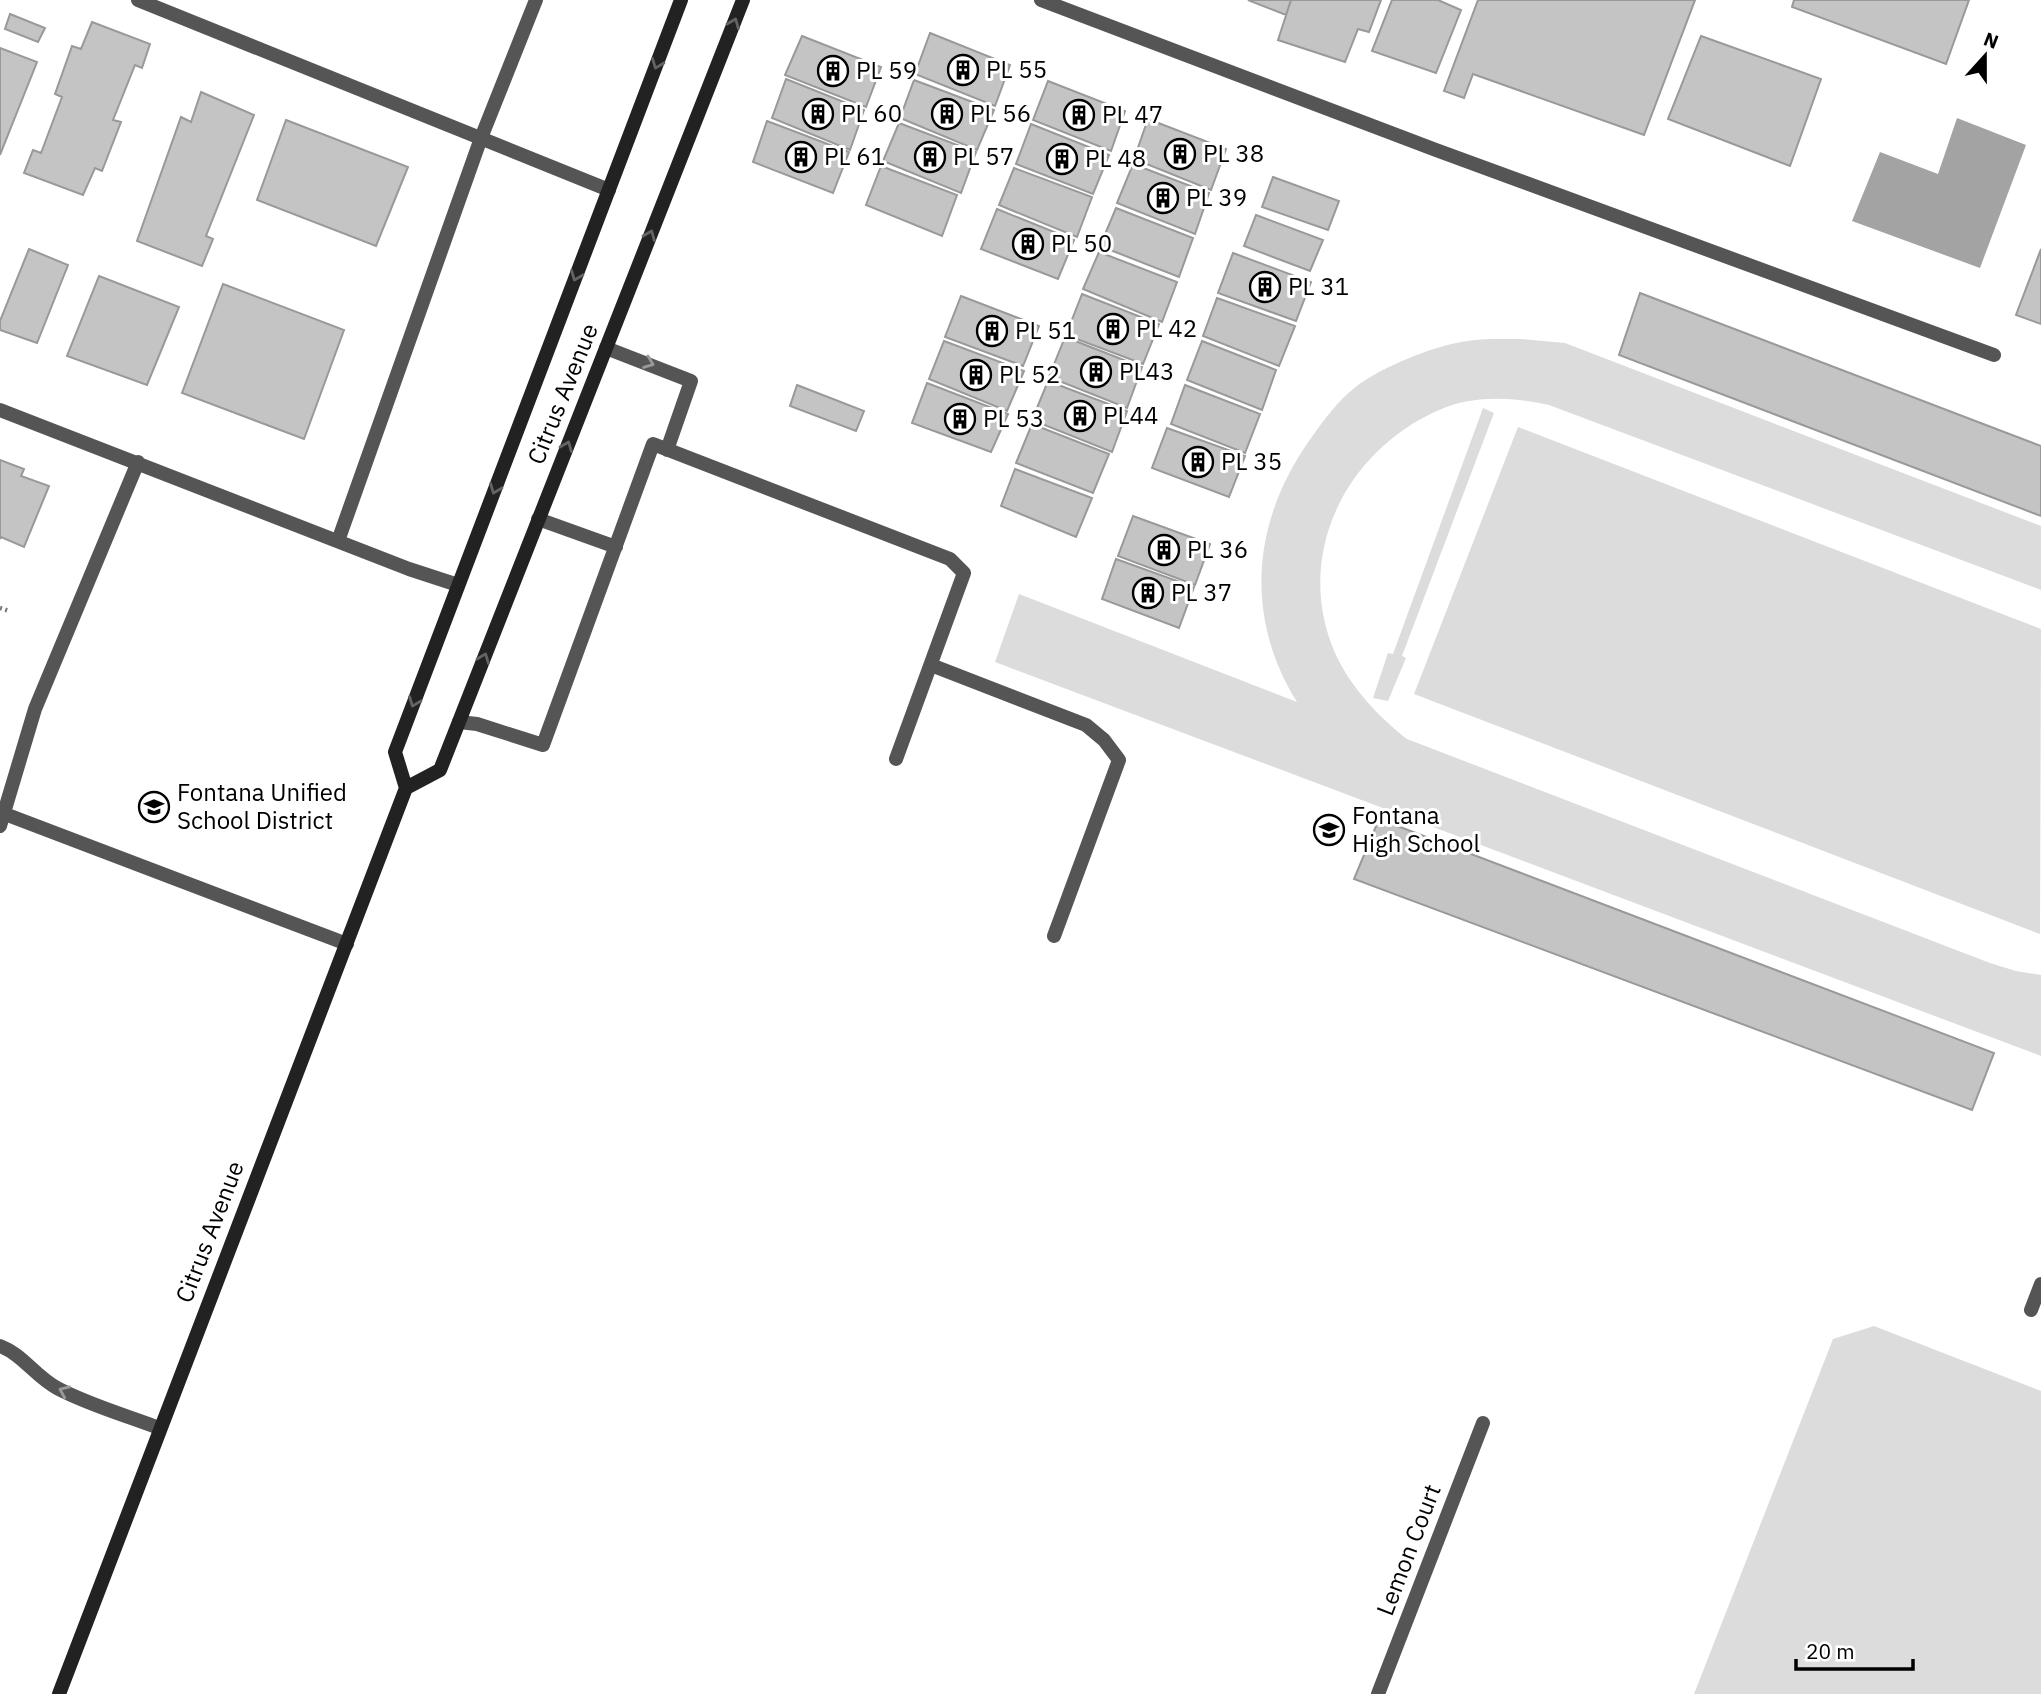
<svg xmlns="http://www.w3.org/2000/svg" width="2041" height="1694" font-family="'IBM Plex Sans',sans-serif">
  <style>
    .green { fill: #dcdcdc }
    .water { fill: #a3a3a3 }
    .building { fill: #c4c4c4; stroke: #999; stroke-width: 2 }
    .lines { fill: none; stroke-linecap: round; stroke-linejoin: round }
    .path { stroke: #777; stroke-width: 4.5; stroke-dasharray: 2 3.5; stroke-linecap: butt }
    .service { stroke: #555; stroke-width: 14 }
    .minor { stroke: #555; stroke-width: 14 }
    .secondary { stroke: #222; stroke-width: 14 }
    .oneway { stroke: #646464 }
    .oneway2 { stroke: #999 }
    .labels { text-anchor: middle; stroke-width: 6; stroke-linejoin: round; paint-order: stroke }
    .poi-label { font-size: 24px; fill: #000; stroke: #fff; text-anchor: start }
    .street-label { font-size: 24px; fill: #000; stroke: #fff }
  </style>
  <rect width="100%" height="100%" fill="#fff"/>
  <path class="green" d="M1520 339 1565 343 2041 526V590L1549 405C1513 397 1473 395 1439 410 1345 451 1293 556 1335 653 1351 688 1378 716 1407 739L1990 963 2016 971 2041 975V1056L995 662 1019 594 1297 702C1244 617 1252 522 1309 441 1323 421 1338 400 1358 385 1385 366 1429 348 1461 342 1480 338 1501 339 1520 339Z
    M1483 408 1494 413 1402 656 1406 658 1388 701 1373 698 1388 653 1393 654Z
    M1518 427 2041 629 2040 934 1414 694Z
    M1874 1326 2041 1391V1694H1694L1833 1339Z"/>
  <path class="water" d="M1957 118 2026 145 1980 268 1852 221 1880 152 1938 174Z"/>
  <path class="building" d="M1248 0H1291L1286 15Z
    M1291 0H1381L1369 32 1358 29 1345 62 1278 40Z
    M1392 0H1438L1461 10 1436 73 1372 51Z
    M1478 0H1695L1644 135 1473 74 1464 98 1444 91Z
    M1794 0H1969L1946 64 1792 7Z
    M10 14 45 28 38 42 5 29Z
    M92 22 150 44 142 68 135 65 113 120 121 122 102 171 95 168 83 195 24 173 33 150 41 153 62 97 55 94 72 46 81 49Z
    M930 33 1010 65 995 106 915 74Z
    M802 36 881 67 866 107 785 75Z
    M1701 36 1821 79 1790 166 1668 119Z
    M0 48 37 62 0 155Z
    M786 79 864 110 850 150 772 118Z
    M914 80 994 110 977 150 900 118Z
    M1048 81 1125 111 1111 151 1033 120Z
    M201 92 254 115 206 236 213 239 202 266 137 241 181 117 191 122Z
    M1148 119 1226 149 1211 190 1134 159Z
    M286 120 408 167 376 246 257 200Z
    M767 121 849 152 833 193 753 162Z
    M899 123 976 152 961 193 883 161Z
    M1031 124 1109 155 1093 194 1016 164Z
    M1133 164 1209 193 1195 234 1117 203Z
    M881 166 957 195 942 236 866 205Z
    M1014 168 1092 197 1077 237 999 205Z
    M1273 177 1339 201 1328 230 1262 207Z
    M1116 208 1193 238 1179 277 1100 246Z
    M997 209 1074 240 1058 279 981 249Z
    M1256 215 1323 240 1310 271 1244 246Z
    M29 249 68 265 37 343 0 330V321Z
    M2041 249V324L2016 315Z
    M1099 252 1177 282 1162 322 1083 289Z
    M1233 253 1311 282 1296 321 1218 293Z
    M99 276 179 307 147 385 67 356Z
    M223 284 344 330 304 439 182 393Z
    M1640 293 2041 446V516L1619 355Z
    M1082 294 1159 324 1143 364 1066 335Z
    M961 296 1039 326 1023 366 945 337Z
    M1217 298 1295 326 1279 366 1203 336Z
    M1065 337 1142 367 1127 408 1049 377Z
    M944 341 1024 371 1007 411 929 379Z
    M1202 341 1276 370 1262 410 1187 380Z
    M1048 381 1127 411 1112 452 1032 420Z
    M927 383 1008 414 991 452 912 423Z
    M797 385 864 411 856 431 790 406Z
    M1185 385 1260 414 1245 453 1171 424Z
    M1032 424 1109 454 1093 493 1016 463Z
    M1167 428 1245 456 1229 497 1152 468Z
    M0 460 24 469 21 476 49 486 24 547 1 537 0 539Z
    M1015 469 1092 498 1076 537 1001 506Z
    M1133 516 1210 544 1195 585 1118 556Z
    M1116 559 1194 587 1179 628 1102 599Z
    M1379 819 1994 1053 1972 1110 1354 879Z"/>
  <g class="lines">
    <path class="path" d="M0 608 9 611"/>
    <path class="service" d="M138 0 609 190
      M1041 0 1436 150 1994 355
      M606 348 691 381 667 450
      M0 410 409 569 458 585
      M538 519 616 547
      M338 541 481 138 536 0
      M931 665 1086 725 1104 740 1119 760 1054 936
      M459 722 477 724 543 745 653 444 950 559 964 573 896 759
      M5 814 347 944
      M0 826 35 709 138 462
      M2031 1310 2041 1284
      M0 1346C22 1354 36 1377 57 1388 89 1405 125 1415 159 1428"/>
    <path class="minor" d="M1378 1694 1483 1423"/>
    <path class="secondary" d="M406 788 440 770 743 0
      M59 1694 406 788 395 752 681 0"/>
  </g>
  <defs><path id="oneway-chevron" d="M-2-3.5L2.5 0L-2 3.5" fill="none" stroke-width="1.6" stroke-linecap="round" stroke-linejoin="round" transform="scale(1.75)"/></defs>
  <g class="oneway">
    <use href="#oneway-chevron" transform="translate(734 23) rotate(-68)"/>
    <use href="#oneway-chevron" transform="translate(657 64) rotate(111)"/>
    <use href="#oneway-chevron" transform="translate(650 235) rotate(-68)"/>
    <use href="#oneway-chevron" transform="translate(576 276) rotate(111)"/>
    <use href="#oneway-chevron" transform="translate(567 446) rotate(-68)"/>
    <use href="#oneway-chevron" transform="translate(495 489) rotate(111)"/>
    <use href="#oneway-chevron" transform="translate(484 658) rotate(-69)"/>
    <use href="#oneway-chevron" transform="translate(414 702) rotate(111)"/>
  </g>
  <g class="oneway2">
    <use href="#oneway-chevron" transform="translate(649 363) rotate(21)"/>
    <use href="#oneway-chevron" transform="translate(64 1391) rotate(-156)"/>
  </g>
  <defs>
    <g id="building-ring" transform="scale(1.575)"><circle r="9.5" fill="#fff" stroke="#000" stroke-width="1.5"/><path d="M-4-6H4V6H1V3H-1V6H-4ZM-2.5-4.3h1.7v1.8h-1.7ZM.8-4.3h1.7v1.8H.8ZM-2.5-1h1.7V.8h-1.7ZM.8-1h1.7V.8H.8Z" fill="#000"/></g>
    <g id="school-ring" transform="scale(1.575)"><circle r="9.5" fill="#fff" stroke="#000" stroke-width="1.5"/><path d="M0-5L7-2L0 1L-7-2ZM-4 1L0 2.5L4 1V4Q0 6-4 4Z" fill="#000"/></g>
  </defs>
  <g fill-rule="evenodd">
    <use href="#building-ring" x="963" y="70"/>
    <use href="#building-ring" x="833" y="71"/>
    <use href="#building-ring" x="818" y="114"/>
    <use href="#building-ring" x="947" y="114"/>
    <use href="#building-ring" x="1079" y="115"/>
    <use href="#building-ring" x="1180" y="154"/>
    <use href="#building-ring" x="801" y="157"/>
    <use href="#building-ring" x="930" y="157"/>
    <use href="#building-ring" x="1062" y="159"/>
    <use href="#building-ring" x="1163" y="198"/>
    <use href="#building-ring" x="1028" y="244"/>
    <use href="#building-ring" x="1265" y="287"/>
    <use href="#building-ring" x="1113" y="329"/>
    <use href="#building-ring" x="992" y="331"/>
    <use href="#building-ring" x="1096" y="372"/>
    <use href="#building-ring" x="976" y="375"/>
    <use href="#building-ring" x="1080" y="416"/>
    <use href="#building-ring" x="960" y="419"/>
    <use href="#building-ring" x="1198" y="462"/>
    <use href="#building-ring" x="1164" y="550"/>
    <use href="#building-ring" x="1148" y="593"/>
    <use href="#school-ring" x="154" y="807"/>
    <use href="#school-ring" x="1329" y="830"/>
  </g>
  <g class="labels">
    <g class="poi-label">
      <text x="986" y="78">PL 55</text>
      <text x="856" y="79">PL 59</text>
      <text x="841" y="122">PL 60</text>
      <text x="970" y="122">PL 56</text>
      <text x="1102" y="123">PL 47</text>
      <text x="1203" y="162">PL 38</text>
      <text x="824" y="165">PL 61</text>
      <text x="953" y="165">PL 57</text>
      <text x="1085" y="167">PL 48</text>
      <text x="1186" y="206">PL 39</text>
      <text x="1051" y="252">PL 50</text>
      <text x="1288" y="295">PL 31</text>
      <text x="1136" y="337">PL 42</text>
      <text x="1015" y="339">PL 51</text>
      <text x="1119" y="380">PL43</text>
      <text x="999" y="383">PL 52</text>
      <text x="1103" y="424">PL44</text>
      <text x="983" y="427">PL 53</text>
      <text x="1221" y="470">PL 35</text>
      <text x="1187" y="558">PL 36</text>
      <text x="1171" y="601">PL 37</text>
      <text x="177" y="801">Fontana Unified<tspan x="177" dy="28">School District</tspan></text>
      <text x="1352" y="824">Fontana<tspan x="1352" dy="28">High School</tspan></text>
    </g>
    <g class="street-label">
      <text transform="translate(563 394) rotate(-68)" y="8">Citrus Avenue</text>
      <text transform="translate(210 1232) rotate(-69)" y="8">Citrus Avenue</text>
      <text transform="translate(1409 1550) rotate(-69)" y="8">Lemon Court</text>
    </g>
  </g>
  <g transform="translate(1985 56) rotate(21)" stroke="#ffffff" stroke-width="5" paint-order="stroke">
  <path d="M0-5L12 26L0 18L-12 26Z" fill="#000000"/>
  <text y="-10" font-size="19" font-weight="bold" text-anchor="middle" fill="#000000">N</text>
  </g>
  <path d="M1796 1659v10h117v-10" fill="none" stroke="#000000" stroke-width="3.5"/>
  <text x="1806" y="1659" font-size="21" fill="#000000" stroke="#ffffff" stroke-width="5" paint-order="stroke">20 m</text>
</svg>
